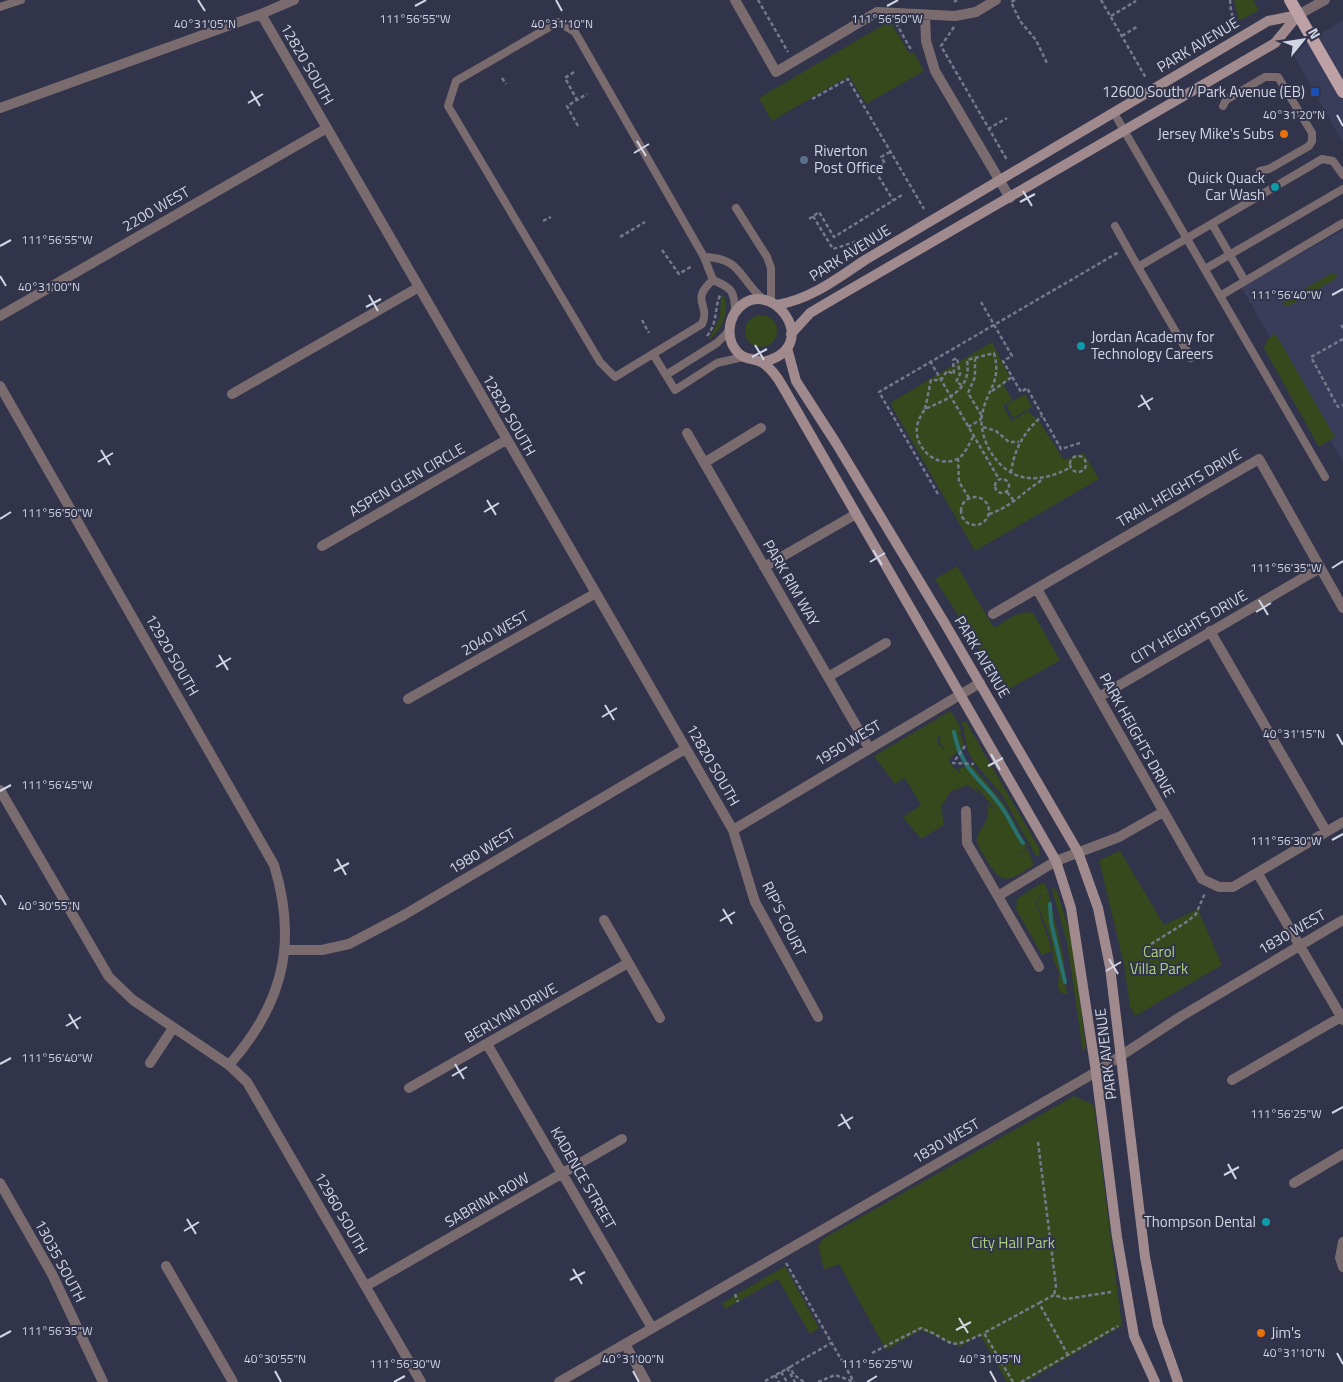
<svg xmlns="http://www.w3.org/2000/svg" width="1343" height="1382" font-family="'Titillium Web',sans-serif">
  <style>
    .built { fill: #393d5a }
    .green { fill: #36491c }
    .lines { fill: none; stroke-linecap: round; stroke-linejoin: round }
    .stream { stroke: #277172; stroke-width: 4 }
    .path { stroke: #76798c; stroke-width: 2.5; stroke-dasharray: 4 2.5; stroke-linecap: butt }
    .lane { stroke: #7a6c6e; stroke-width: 8 }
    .street { stroke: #7a6c6e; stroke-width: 10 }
    .secondary { stroke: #a08a8d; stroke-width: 10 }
    .primary { stroke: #bda1a5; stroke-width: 12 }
    .ticks { fill: none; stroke: #d2d5e4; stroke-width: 2 }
    .transit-dot { fill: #1a4fb4; stroke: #31344b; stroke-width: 2 }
    .food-dot { fill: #e8710a; stroke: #31344b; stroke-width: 2 }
    .service-dot { fill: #5c6f8a; stroke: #31344b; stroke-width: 2 }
    .culture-dot { fill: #0f9aa8; stroke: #31344b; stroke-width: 2 }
    .labels { text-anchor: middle; stroke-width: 4; stroke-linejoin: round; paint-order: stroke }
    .street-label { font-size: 15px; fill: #d2d5e4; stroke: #31344b }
    .poi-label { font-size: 15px; fill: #d2d5e4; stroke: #31344b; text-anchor: end }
    .park-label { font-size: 15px; fill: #abd17c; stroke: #31344b }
    .ticks-label { font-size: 12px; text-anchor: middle; fill: #d2d5e4; stroke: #31344b; stroke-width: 4; stroke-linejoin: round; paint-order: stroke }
  </style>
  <rect width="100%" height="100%" fill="#31344b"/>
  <path class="built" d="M1343 20V143L1292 52Z
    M1343 230V462L1241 287Z"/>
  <path class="green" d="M1234 0H1253L1259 10 1239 21Z
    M890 21 909 53H914L924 71 866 104 849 76 772 121 759 98Z
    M1332 273 1337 274 1335 279 1289 306 1283 305 1285 300Z
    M721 296H724C729 315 723 328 708 341L720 317Z
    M745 331a16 16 0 1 1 32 0a16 16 0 1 1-32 0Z
    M1275 333 1335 437 1319 447 1264 348 1268 339Z
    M992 342 1011 379 1003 384 1012 400 1003 405 1011 421 1028 411 1039 421 1064 460 1084 453 1099 479 975 551 890 403Z
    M1025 394 1032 407 1013 418 1006 405Z
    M957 566 994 628C1007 621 1018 609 1033 613L1060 660 1006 691 935 579Z
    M950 711 958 722 962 735 955 730 962 737 964 745 951 758 940 743V734L938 736V744L949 754C948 765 954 767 961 774L958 768 972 765 1004 804 1027 846 1022 852H1018L1022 853 1027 848 1034 865C1012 878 1004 889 988 862 985 857 978 848 977 842 976 827 992 827 987 803L996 812C995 809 975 785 974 784L980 794 968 785 951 791 941 807 944 825 921 839 903 817 921 805 905 778 895 784 874 756Z
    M962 722H966L1039 848V856H1036L1002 795 974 762 968 751Z
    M1120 851 1164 925 1198 909 1222 965 1135 1016 1130 1007 1124 964 1099 860Z
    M1045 883 1049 895H1045L1049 896 1063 955 1067 994H1063L1058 988 1059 972 1053 960 1052 942 1037 904 1040 897 1043 895 1040 896 1036 903 1052 951 1042 955 1016 909 1017 899 1038 885Z
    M1053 887 1057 891 1072 940 1086 1048 1083 1052 1067 942 1052 890Z
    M1074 1096 1094 1105 1122 1326 1026 1382H1007L980 1335 960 1347 921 1330 886 1350 839 1264 824 1270 818 1246 824 1238Z
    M785 1266 819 1328 810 1334 778 1279 725 1309 722 1303Z"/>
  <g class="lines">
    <path class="stream" d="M954 732C962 773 982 778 1003 809 1010 819 1015 832 1023 843
      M1050 904 1051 922 1065 982"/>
    <path class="path" d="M758 0 788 52
      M1015 0 1011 2 1020 21 1036 40 1047 63
      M1101 0 1146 78
      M1230 0 1231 11 1236 26
      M954 2 957 0
      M1111 16 1136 1
      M896 23 910 48 913 46
      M954 27 941 46 1007 160
      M1122 36 1138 26
      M574 72 565 78 577 100
      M502 78 506 84
      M812 99 848 79 924 209
      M578 126 567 106 587 94
      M988 129 1007 118
      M890 152 881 157 885 163 874 169 893 200
      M813 216 833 249 867 238
      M809 219 819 212 834 237 902 195
      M543 221 551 217
      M620 237 645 222
      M662 250 679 274 692 266
      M981 302 1012 356 1003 361 1021 392 1027 388 1061 449 1080 443
      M642 320 649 333
      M1341 325 1343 328
      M707 336C718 322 714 310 720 295
      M1343 339 1311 357 1338 407 1343 405
      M930 361 999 479
      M992 391 1012 377
      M925 409 931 380H941L947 371 954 374 953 360 957 358 960 374 956 382 964 386
      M968 427 980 420 982 416 968 393 975 377V359
      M983 427 996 431 1009 442H1019
      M973 437C969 444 965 455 957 459 937 469 914 448 917 427 918 420 921 415 925 409 948 399 972 390 967 360L994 353C1002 383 987 388 982 415 980 425 984 440 989 449 1008 483 1038 485 1071 467
      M1070 464a8 8 0 1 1 16 0a8 8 0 1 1-16 0Z
      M958 458 959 482 969 498
      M1011 473C1014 449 1024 432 1042 416
      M995 486a7 7 0 1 1 14 0a7 7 0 1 1-14 0Z
      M1007 492 1014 501
      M938 494 879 392 1119 252
      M961 511a14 14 0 1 1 28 0a14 14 0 1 1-28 0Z
      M989 514C1010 508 1024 491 1042 480
      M965 746 953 763 974 764
      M1151 944 1188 921 1196 914 1205 893
      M1038 1142 1056 1286 1054 1295
      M786 1263 854 1382
      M735 1294 738 1302
      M1039 1303 1054 1295 1066 1299 1111 1292
      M872 1353 921 1328C956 1341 944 1353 984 1333
      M790 1367 831 1343
      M787 1368 795 1382
      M781 1372 787 1382
      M775 1375 779 1382
      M765 1381 790 1367 794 1375 804 1382
      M818 1382 835 1375 852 1381
      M1013 1382 984 1333 1039 1303 1068 1355
      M1021 1382 1118 1326"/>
    <path class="lane" d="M0 7 21 0
      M1223 106 1226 100 1265 77H1278L1312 133V141L1309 146 1269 169 1260 171
      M1114 113 1325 477
      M736 208 767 257 771 268V302
      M1212 224 1245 281
      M1115 226 1138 267 1322 159 1333 161 1343 175
      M704 257C742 258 738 278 764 300
      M1138 267 1191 358
      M1205 269 1343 189
      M713 280C689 301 711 304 702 324L615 377 600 362 448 106 456 81 558 22 575 32 704 257 713 280C732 288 735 291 735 313
      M1220 296 1343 223
      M653 354 675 390 717 363 743 357
      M666 375 717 343 729 331"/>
    <path class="street" d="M735 0 776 72 877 12 955 16 976 12 996 0
      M261 14 733 830 755 902 818 1017
      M925 15 926 41 935 71 1010 198
      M1298 15 1325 0
      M0 108 261 14 294 0
      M0 316 327 128
      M0 386 274 865C298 943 283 1004 229 1065
      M232 394 419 287
      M687 433 869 748
      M704 463 761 428
      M322 546 506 440
      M764 567 856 514
      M1037 589 1202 879 1219 887H1233L1343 822
      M993 614 1259 459 1343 608
      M1210 631 1326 831
      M828 677 886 643
      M1099 697 1320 568
      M408 699 596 593
      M0 790 109 977 133 1000 229 1065 247 1082 421 1382
      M966 811 967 843 1039 967
      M733 830 980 683
      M1258 874 1343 1020
      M998 896 1056 861 1119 837 1163 812
      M604 920 660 1018
      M285 950H322L349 944 404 915 685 749
      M487 1044 652 1328
      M150 1063 173 1028
      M1232 1080 1341 1017
      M409 1088 628 963
      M0 1183 52 1274 103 1382
      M1294 1183 1343 1154
      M1343 1242 1340 1258 1343 1267
      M166 1266 233 1382
      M366 1286 622 1139
      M625 1344 646 1382
      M559 1382 1096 1072 1180 1017 1343 920"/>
    <path class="secondary" d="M777 305C811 299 837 279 865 260L1268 21 1298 15
      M791 334 810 313 825 304 1275 43 1298 15
      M787 348 796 381 836 443 944 622 1078 852 1098 908 1110 967 1145 1257 1158 1325 1178 1382
      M762 362C829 348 766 266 734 314 729 323 728 335 732 344 742 363 751 356 763 363 772 369 778 378 783 387L1056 861 1071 908 1096 1072 1117 1237 1134 1336 1155 1382"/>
    <path class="primary" d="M1290 0 1343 92"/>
  </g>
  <path class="ticks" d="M198 0 205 11M556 0 562 11M415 6 426 0M887 6 898 0M251 91 260 106M248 103 263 94M1337 115 1343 126M637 141 646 156M634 153 649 144M1023 191 1032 206M1020 202 1035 194M0 246 11 240M0 276 6 286M369 295 378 311M1332 295 1343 289M366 307 381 299M755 345 764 360M752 357 767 349M1141 395 1150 410M1138 407 1153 398M101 450 110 465M98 462 113 453M487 500 496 515M484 512 499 503M0 519 11 512M873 550 882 565M870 562 885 553M1332 568 1343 561M1259 600 1268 615M1256 612 1271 603M219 655 228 670M216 667 231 658M605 705 614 720M602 717 617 708M1337 734 1343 745M991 754 1000 770M988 766 1003 758M0 791 11 785M1332 840 1343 834M337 859 346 875M334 871 349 863M0 895 6 905M723 909 732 924M720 921 735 912M1109 959 1118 974M1106 971 1121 962M69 1014 78 1029M66 1026 81 1017M0 1064 11 1058M455 1064 464 1079M452 1076 467 1067M1332 1113 1343 1107M841 1114 850 1129M838 1126 853 1117M1228 1164 1236 1179M1224 1175 1239 1167M187 1219 196 1234M184 1231 199 1222M573 1269 582 1284M570 1280 585 1272M959 1318 968 1333M956 1330 971 1322M0 1337 11 1331M1337 1353 1343 1364M275 1371 281 1382M633 1371 639 1382M990 1371 996 1382M394 1382 405 1376M867 1382 877 1376"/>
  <rect class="transit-dot" x="1310" y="87" width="10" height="10" rx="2.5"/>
  <g class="food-dot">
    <circle cx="1284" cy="134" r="5"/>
    <circle cx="1261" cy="1333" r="5"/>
  </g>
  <circle class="service-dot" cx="804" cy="160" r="5"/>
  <g class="culture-dot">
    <circle cx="1275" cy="187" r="5"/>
    <circle cx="1081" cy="346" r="5"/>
    <circle cx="1266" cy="1222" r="5"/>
  </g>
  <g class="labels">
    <g class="street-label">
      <text transform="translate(1198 45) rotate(-31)" y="5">PARK AVENUE</text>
      <text transform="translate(307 64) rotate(60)" y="5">12820 SOUTH</text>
      <text transform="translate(156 209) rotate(-30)" y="5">2200 WEST</text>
      <text transform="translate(850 253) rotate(-32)" y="5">PARK AVENUE</text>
      <text transform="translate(509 415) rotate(60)" y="5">12820 SOUTH</text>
      <text transform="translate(407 480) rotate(-30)" y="5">ASPEN GLEN CIRCLE</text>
      <text transform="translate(1179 488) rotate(-30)" y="5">TRAIL HEIGHTS DRIVE</text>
      <text transform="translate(791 583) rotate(60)" y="5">PARK RIM WAY</text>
      <text transform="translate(1189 627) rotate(-30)" y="5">CITY HEIGHTS DRIVE</text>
      <text transform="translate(495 633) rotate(-30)" y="5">2040 WEST</text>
      <text transform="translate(172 655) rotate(60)" y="5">12920 SOUTH</text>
      <text transform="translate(982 657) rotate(59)" y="5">PARK AVENUE</text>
      <text transform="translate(1137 735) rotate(61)" y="5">PARK HEIGHTS DRIVE</text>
      <text transform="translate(848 743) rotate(-31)" y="5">1950 WEST</text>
      <text transform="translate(713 765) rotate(60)" y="5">12820 SOUTH</text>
      <text transform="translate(482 851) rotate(-31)" y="5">1980 WEST</text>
      <text transform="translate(784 919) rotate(64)" y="5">RIP'S COURT</text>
      <text transform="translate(1292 932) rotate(-30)" y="5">1830 WEST</text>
      <text transform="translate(511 1013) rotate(-30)" y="5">BERLYNN DRIVE</text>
      <text transform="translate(1106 1054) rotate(-97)" y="5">PARK AVENUE</text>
      <text transform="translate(946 1141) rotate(-30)" y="5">1830 WEST</text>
      <text transform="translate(583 1178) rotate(60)" y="5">KADENCE STREET</text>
      <text transform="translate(487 1200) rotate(-30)" y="5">SABRINA ROW</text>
      <text transform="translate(341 1213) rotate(60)" y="5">12960 SOUTH</text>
      <text transform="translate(60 1261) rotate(62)" y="5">13035 SOUTH</text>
    </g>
    <g class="poi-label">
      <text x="1305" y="97">12600 South / Park Avenue (EB)</text>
      <text x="1274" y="139">Jersey Mike's Subs</text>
      <text x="814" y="156" text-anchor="start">Riverton<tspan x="814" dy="17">Post Office</tspan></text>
      <text x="1265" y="183">Quick Quack<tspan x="1265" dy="17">Car Wash</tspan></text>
      <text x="1091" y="342" text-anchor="start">Jordan Academy for<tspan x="1091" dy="17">Technology Careers</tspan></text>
      <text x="1256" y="1227">Thompson Dental</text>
      <text x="1271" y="1338" text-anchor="start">Jim's</text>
    </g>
    <g class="park-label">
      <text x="1159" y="957">Carol<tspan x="1159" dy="17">Villa Park</tspan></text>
      <text x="1013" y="1248">City Hall Park</text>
    </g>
  </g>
  <g class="ticks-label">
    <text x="415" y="23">111°56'55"W</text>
    <text x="887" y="23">111°56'50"W</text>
    <text x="205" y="28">40°31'05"N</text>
    <text x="562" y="28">40°31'10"N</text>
    <text x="1294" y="119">40°31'20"N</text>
    <text x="57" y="244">111°56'55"W</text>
    <text x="49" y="291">40°31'00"N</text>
    <text x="1286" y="299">111°56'40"W</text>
    <text x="57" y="517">111°56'50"W</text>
    <text x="1286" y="572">111°56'35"W</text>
    <text x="1294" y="738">40°31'15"N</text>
    <text x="57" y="789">111°56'45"W</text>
    <text x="1286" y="845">111°56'30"W</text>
    <text x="49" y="910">40°30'55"N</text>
    <text x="57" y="1062">111°56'40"W</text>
    <text x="1286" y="1118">111°56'25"W</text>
    <text x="57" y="1335">111°56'35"W</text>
    <text x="1294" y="1357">40°31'10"N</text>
    <text x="275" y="1363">40°30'55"N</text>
    <text x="633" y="1363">40°31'00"N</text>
    <text x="990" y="1363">40°31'05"N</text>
    <text x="405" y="1368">111°56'30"W</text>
    <text x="877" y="1368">111°56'25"W</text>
  </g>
  <g transform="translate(1303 40) rotate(60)" stroke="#31344b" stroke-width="4" paint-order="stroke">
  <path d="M0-4L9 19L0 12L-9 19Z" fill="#d2d5e4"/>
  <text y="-8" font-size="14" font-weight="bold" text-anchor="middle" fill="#d2d5e4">N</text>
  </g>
</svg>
